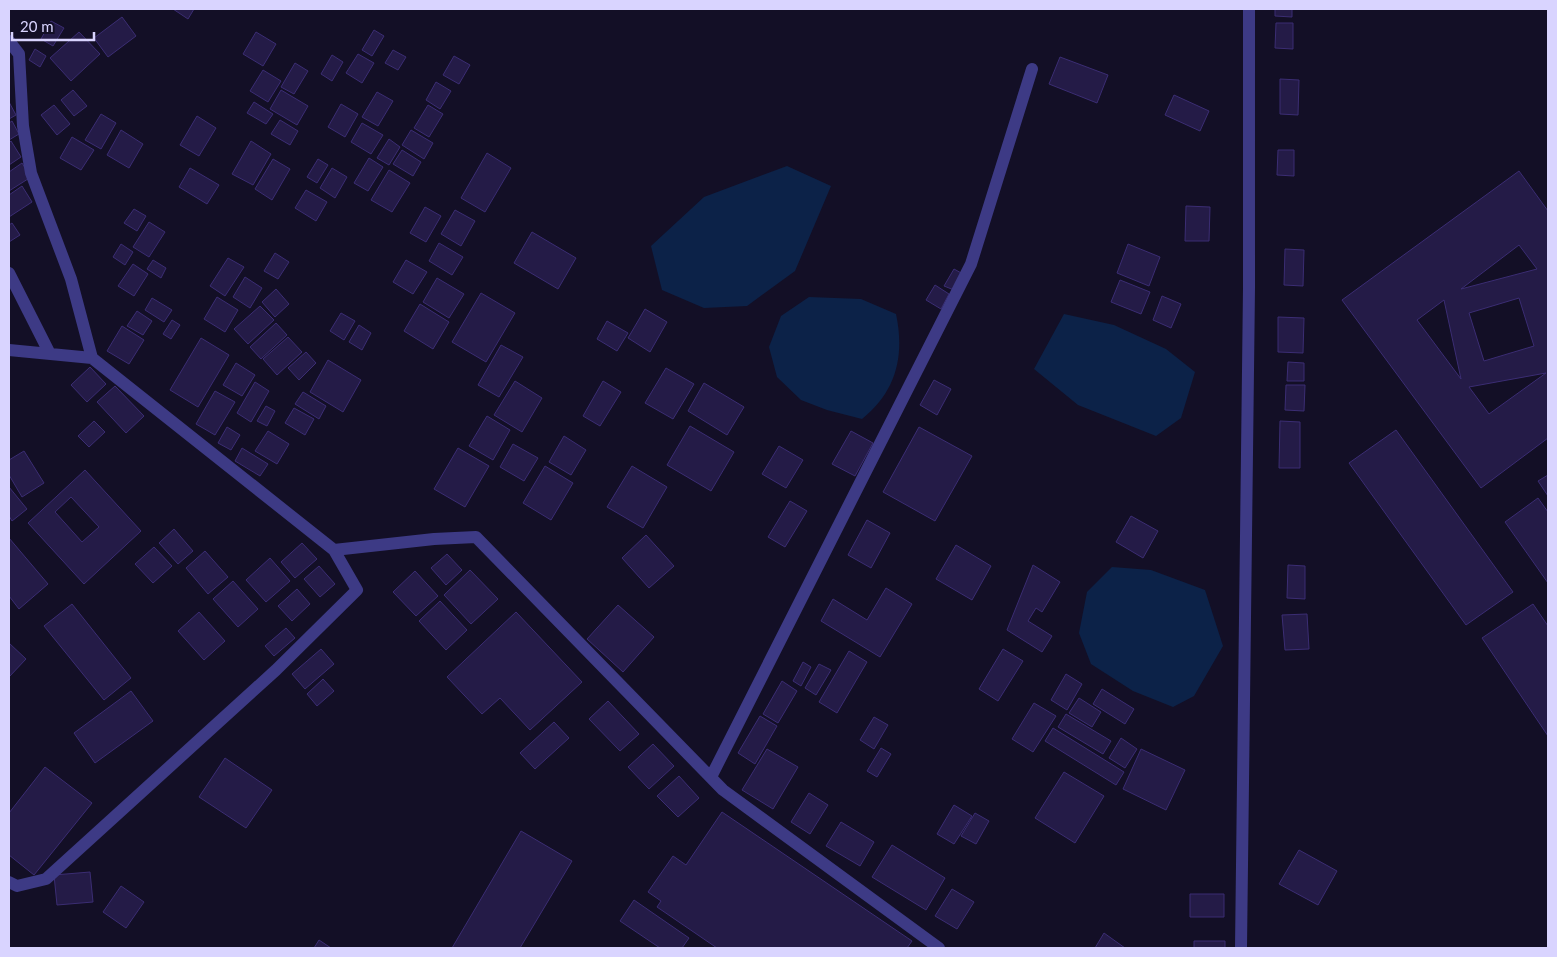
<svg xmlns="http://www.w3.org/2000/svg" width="1557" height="957" font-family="Lato,sans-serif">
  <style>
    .water { fill: #0c2248 }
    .building { fill: #241b47; stroke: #3b2d73; fill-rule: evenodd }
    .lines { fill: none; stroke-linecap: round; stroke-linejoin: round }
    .minor { stroke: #3d3a85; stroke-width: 12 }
  </style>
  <rect width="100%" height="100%" fill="#130f26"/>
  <path class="water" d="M787 166 831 186 795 271 747 306 704 308 662 290 651 246 704 197Z
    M809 297 861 299 896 314C905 356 896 392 862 419L827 410 801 400 777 377 769 347 781 316Z
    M1064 314 1114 325 1166 349 1195 372 1181 418 1156 436 1078 405 1034 369Z
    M1112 567 1151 570 1205 590 1223 646 1194 696 1173 707 1133 691 1091 664 1079 633 1087 592Z"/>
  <path class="building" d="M173 9H194L188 19Z
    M1275 9H1292V17L1275 16Z
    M122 17 136 36 108 57 94 38Z
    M51 21 64 28 53 46 41 39Z
    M1276 23H1293V49L1275 48Z
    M374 30 384 36 372 56 362 50Z
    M79 32 100 54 71 81 50 58Z
    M256 32 276 44 263 66 243 54Z
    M35 49 46 56 40 67 29 60Z
    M393 50 406 57 398 70 385 63Z
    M358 54 374 63 362 83 346 73Z
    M332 55 343 62 332 81 321 74Z
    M454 56 470 65 459 84 443 75Z
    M1060 57 1108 75 1097 103 1049 84Z
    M295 63 308 71 294 94 281 87Z
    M263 70 281 81 268 102 250 91Z
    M1280 79 1299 80 1298 115 1280 114Z
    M436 82 451 91 440 109 426 100Z
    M73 90 87 106 74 116 61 100Z
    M281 90 308 106 297 125 270 109Z
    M377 92 393 101 378 126 362 117Z
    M1174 95 1209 111 1200 131 1165 115Z
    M9 102 16 115 9 119Z
    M254 102 273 114 266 124 247 113Z
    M341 104 358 114 345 137 328 127Z
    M54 105 70 124 57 135 41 115Z
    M428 105 443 114 429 137 414 128Z
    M101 114 116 123 101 149 85 140Z
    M197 116 216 128 199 156 180 145Z
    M280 120 298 131 290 145 271 134Z
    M12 121 19 134 9 140V123Z
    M362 123 383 135 371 154 351 142Z
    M121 130 143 144 129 168 107 155Z
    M411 130 433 143 424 159 402 145Z
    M72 137 94 150 81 170 60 158Z
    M389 139 400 147 389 165 377 158Z
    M11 141 21 157 9 165V143Z
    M251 141 271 154 253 185 232 174Z
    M402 150 421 162 413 176 393 164Z
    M1278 150H1294V176L1277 175Z
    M487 153 511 168 485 212 461 198Z
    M369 158 383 167 368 191 354 183Z
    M273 159 290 169 272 200 255 189Z
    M318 159 328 165 317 183 307 177Z
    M22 163 31 177 9 191V172Z
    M190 168 219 185 207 204 179 187Z
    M332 168 347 177 335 198 320 188Z
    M389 170 410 183 392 212 371 200Z
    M1519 171 1548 211V438L1481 488 1342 300ZM1519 245 1537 269 1461 289ZM1519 298 1534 346 1484 361 1469 313ZM1444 300 1461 379 1417 320ZM1546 373 1489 414 1469 387Z
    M22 186 32 202 9 217V195Z
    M306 190 327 202 316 221 295 208Z
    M1186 206 1210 207 1209 241H1185Z
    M425 207 441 216 426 242 410 233Z
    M134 209 146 216 137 231 124 223Z
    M455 210 475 221 461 246 441 234Z
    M149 222 165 232 149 257 133 247Z
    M12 223 20 235 9 242V225Z
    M532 232 576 258 558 289 514 263Z
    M439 243 463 257 452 275 429 261Z
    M121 244 133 252 125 265 113 257Z
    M1128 244 1160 257 1149 286 1117 273Z
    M1285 249 1304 250 1303 286 1284 285Z
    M275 253 289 262 278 279 264 271Z
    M228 258 244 267 225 296 210 286Z
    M153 260 166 268 161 278 147 269Z
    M406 260 427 272 413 294 393 282Z
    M133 264 148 274 134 296 118 286Z
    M954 269 963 274 954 290 944 286Z
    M245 277 262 288 250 308 233 297Z
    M437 278 464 294 449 318 423 302Z
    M1120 280 1150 292 1141 314 1111 302Z
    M935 285 949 294 941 309 926 300Z
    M276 289 289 304 275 317 262 302Z
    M481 293 515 313 486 362 452 342Z
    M1162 296 1181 304 1171 328 1153 320Z
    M217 297 238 310 225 332 204 319Z
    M152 298 172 310 164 322 145 310Z
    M420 304 449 322 433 349 404 331Z
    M260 306 274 320 248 344 234 329Z
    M645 309 667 322 650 352 628 338Z
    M137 311 152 321 143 335 127 326Z
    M341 313 355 321 344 340 330 331Z
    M1278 317 1304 318 1303 353 1278 352Z
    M172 320 180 325 171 339 163 334Z
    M607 321 628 333 617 351 597 339Z
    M276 323 287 335 261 359 250 347Z
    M359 325 371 333 362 350 349 342Z
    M122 326 144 340 129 364 107 351Z
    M288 337 302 352 277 375 263 359Z
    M201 338 229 355 198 407 170 390Z
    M501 345 523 357 499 397 478 385Z
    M306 352 316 363 299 380 288 368Z
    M328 360 361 380 343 412 310 392Z
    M1288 362 1304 363V381H1287Z
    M236 363 255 375 242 396 223 385Z
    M90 367 106 384 87 402 71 385Z
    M666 368 694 384 673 419 645 403Z
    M934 380 951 389 937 415 920 405Z
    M515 381 542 398 522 432 494 415Z
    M603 381 621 392 600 426 583 416Z
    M255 382 269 391 251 422 237 413Z
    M704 383 744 407 727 435 688 411Z
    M1286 385H1305L1304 411 1285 410Z
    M115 386 144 416 126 433 97 402Z
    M215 391 235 402 215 435 196 424Z
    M303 392 326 406 319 419 295 404Z
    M266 406 275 411 267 426 257 421Z
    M294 408 314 419 305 435 285 423Z
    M487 416 510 430 493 460 469 446Z
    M94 421 105 432 89 447 78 436Z
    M1280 421 1300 422V468H1279Z
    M690 426 734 452 711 491 667 465Z
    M227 427 240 435 231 450 218 443Z
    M919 427 972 456 935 521 883 492Z
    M1396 430 1513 592 1466 625 1349 463Z
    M268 431 289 444 277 464 255 451Z
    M851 431 873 443 855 476 832 464Z
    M564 436 586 450 571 475 549 462Z
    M513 444 538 458 524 481 500 467Z
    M779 446 803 460 786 488 762 474Z
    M242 448 268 464 260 476 235 461Z
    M458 448 489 466 465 507 434 489Z
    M24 451 44 483 22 497 9 475V460Z
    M545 466 573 483 551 520 523 503Z
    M632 466 667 487 643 528 607 507Z
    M85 470 141 531 84 584 28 523ZM71 497 99 527 82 542 55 512Z
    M1548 475V496L1538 481Z
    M9 487 27 509 12 521 9 516Z
    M1538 498 1548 512V583L1505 522Z
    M790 501 807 511 785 547 768 537Z
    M1131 516 1158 531 1143 558 1116 542Z
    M867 520 890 533 871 568 848 555Z
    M174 529 193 551 178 564 159 543Z
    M646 535 674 566 649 588 622 558Z
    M9 538 48 584 19 609 9 596Z
    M302 543 317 559 295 578 281 562Z
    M956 545 991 566 972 600 936 579Z
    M154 547 172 566 153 583 135 564Z
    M205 551 228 577 208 594 186 568Z
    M447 554 462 570 446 585 431 568Z
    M270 558 290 581 266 602 246 580Z
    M1033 565 1060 582 1042 612 1036 608 1028 621 1052 636 1042 652 1007 630Z
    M1288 565 1305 566V599L1287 598Z
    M319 566 335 584 320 597 304 579Z
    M470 570 498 599 471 624 444 595Z
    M415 571 438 596 416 616 393 592Z
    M233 581 258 609 238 627 213 599Z
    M886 588 912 604 880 657 821 621 833 599 867 620Z
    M297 589 310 604 292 621 278 606Z
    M440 601 467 630 446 650 419 621Z
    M72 604 131 678 104 700 44 626Z
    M1533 604 1548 626V736L1482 638Z
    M618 605 654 637 623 672 587 639Z
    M199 612 225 641 204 660 178 631Z
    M516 612 582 682 530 730 500 698 482 714 447 677Z
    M1307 614 1309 649 1285 650 1282 615Z
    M286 628 295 638 274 656 265 646Z
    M9 643 26 659 9 677Z
    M321 649 334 664 305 689 292 674Z
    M1003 649 1023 661 998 701 979 689Z
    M849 651 867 662 837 713 819 702Z
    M803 662 811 667 801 686 793 681Z
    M819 664 831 670 816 695 805 688Z
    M1066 674 1082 684 1067 710 1051 700Z
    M323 679 334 691 317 706 307 694Z
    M782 681 797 691 778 723 763 714Z
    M1102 689 1134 709 1125 724 1093 704Z
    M131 691 153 721 95 763 74 733Z
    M1079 698 1101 712 1092 727 1069 713Z
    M608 701 639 734 620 751 589 719Z
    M1034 703 1056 716 1033 752 1012 739Z
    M1066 714 1111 741 1103 754 1058 727Z
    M760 716 777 726 755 764 738 753Z
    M874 717 888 725 874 749 860 740Z
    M554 722 569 738 535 769 520 753Z
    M1053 728 1124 772 1116 785 1045 741Z
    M1121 738 1137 749 1125 768 1109 758Z
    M653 744 674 766 649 789 628 767Z
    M881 748 891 754 877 777 867 771Z
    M767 749 798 767 773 809 742 790Z
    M1141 749 1185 770 1166 810 1123 789Z
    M225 758 272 790 246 828 199 797Z
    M45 767 92 803 34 875 9 855V813Z
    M1064 772 1104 796 1075 843 1035 818Z
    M679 776 699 798 678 817 657 796Z
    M809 793 828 805 810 834 791 822Z
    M954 805 972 816 954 844 937 834Z
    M722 812 912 941 907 948H717L657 907 661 901 648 892 673 856 686 865Z
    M975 813 989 821 976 844 961 836Z
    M841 822 874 842 860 866 826 846Z
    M521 831 572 861 520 948H452Z
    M892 845 945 878 926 910 872 877Z
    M1299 850 1337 871 1318 905 1279 884Z
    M90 872 93 902 57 905 54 875Z
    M121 886 144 902 126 928 103 912Z
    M952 889 974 902 957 929 935 916Z
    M1190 894H1224V917H1190Z
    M634 900 689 938 682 948H660L620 921Z
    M1104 933 1125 948H1095Z
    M319 940 331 948H314Z
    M1194 941H1225V948H1194Z"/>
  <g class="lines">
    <path class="minor" d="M9 41 19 54 23 126 31 173 71 279 92 358
      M9 273 50 354
      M9 350 92 358 334 550 434 539 476 537 723 790 939 948
      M711 777 971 264 1032 69
      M9 882 17 886 46 879 276 670 357 590 334 550
      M1241 948 1249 288V9"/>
  </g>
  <rect width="1557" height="957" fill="none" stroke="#d9d4ff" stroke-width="20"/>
  <path d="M12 32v8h82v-8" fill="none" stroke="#d9d4ff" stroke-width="2.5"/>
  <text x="20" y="32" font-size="15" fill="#d9d4ff" stroke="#130f26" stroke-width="4" paint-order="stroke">20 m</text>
</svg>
